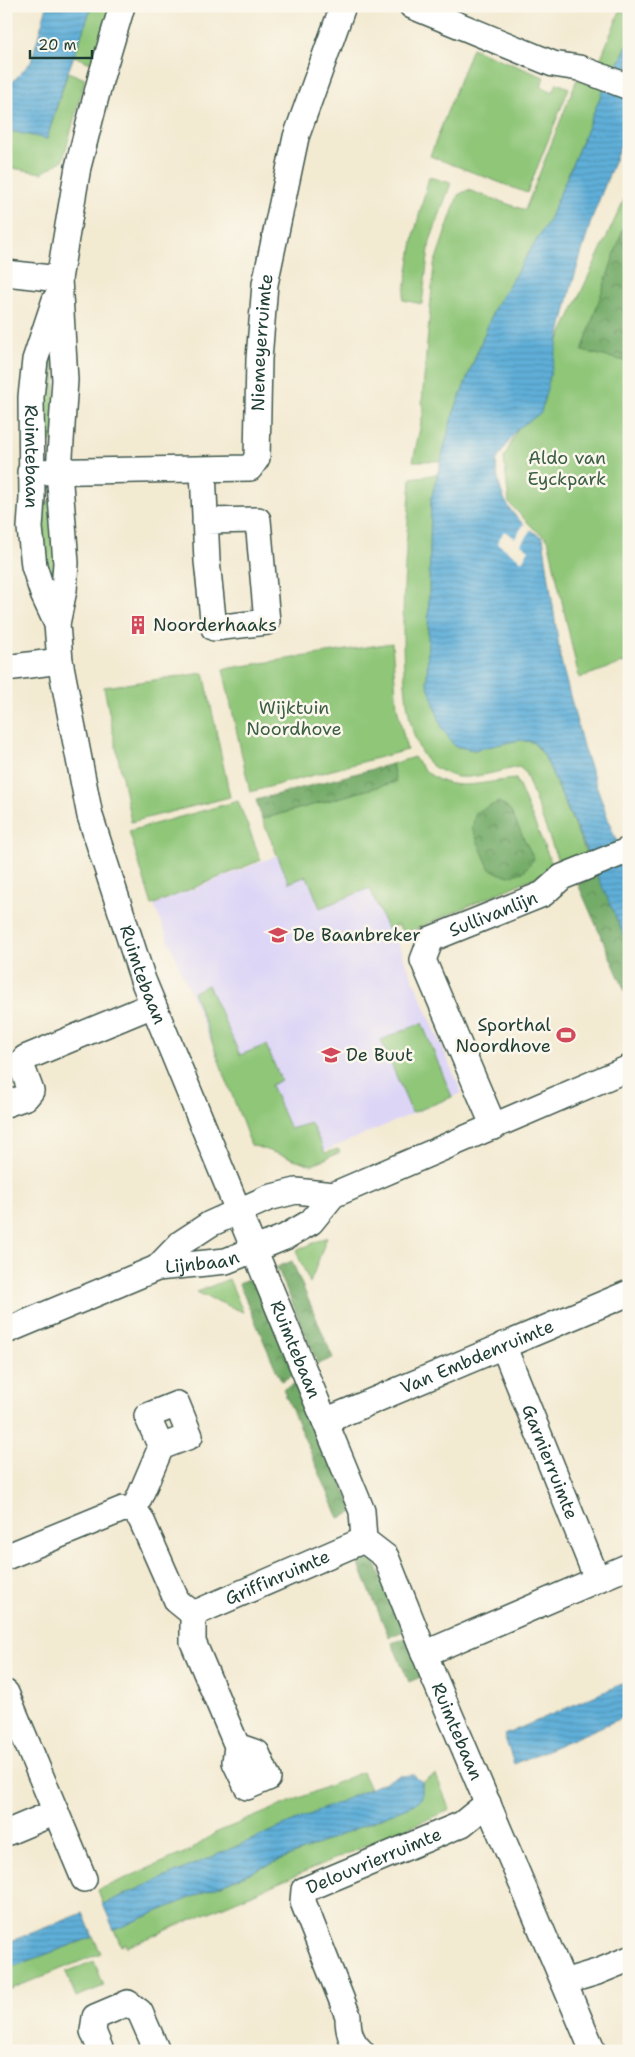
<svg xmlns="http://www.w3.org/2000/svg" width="635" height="2057" font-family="'Shantell Sans',sans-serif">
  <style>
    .built { fill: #ddd5f6 }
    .green { fill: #8fc678; stroke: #578256 }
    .forest { fill: url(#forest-crowns); stroke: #49744e }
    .water { fill: url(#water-rules); stroke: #3f7686 }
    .pier { fill: #f3ead2 }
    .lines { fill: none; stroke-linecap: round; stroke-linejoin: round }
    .minor-casing { stroke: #3f574c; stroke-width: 28 }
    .minor { stroke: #fff; stroke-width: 25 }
    .labels { text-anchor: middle; stroke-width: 5; stroke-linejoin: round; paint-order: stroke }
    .street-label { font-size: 18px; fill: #1f3d34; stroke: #fbf7ec }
    .park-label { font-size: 18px; fill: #3b5f45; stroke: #fbf7ec }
    .poi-label { font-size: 18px; fill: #1f3d34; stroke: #fbf7ec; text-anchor: start }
  </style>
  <defs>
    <pattern id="forest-crowns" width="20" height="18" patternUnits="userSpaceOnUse" patternTransform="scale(1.25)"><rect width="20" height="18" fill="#73ab68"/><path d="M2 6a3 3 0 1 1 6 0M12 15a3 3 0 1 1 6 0" fill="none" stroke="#5e8c56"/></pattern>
    <pattern id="water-rules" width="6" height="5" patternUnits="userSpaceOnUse" patternTransform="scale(1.25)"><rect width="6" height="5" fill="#5fafd9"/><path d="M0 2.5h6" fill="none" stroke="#4e90b1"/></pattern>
  </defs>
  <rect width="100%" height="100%" fill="#fbf7ec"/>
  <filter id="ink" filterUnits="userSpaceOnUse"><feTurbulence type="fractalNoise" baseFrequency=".02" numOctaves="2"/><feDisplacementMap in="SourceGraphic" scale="10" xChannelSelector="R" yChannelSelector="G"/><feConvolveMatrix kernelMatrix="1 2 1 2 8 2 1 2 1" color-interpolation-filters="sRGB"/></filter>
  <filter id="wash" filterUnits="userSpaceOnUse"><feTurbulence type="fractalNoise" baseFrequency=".0096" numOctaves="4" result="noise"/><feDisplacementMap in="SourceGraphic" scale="20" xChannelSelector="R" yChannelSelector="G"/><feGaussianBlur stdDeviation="1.12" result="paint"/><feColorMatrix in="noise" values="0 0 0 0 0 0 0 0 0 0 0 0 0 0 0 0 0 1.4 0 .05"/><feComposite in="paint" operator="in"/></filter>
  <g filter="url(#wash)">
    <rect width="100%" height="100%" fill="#f3ead2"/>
    <path class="built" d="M278 855 289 882 307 876 370 888 391 940 398 944 462 1093 312 1156 249 1134 154 905Z"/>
    <path class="green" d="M92 6H111L93 64 74 56Z
      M622 6H629V40L617 68 600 60Z
      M472 48 544 77 541 86 553 92 557 83 569 88 527 193 430 156Z
      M68 72 85 79 63 160 42 173 6 167V130L47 139Z
      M577 79 604 88 549 220 495 307 452 417 441 461H413L424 409 422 401 434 265 458 195 468 190 525 210Z
      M429 177 451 183 430 241 422 304 403 300 414 235Z
      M629 189V661L579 678 548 539 533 528 509 503 504 458Z
      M50 356H54L57 441H40L42 378Z
      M438 474 431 499 427 683 454 746 474 750 519 740 533 742 544 755 587 855 561 869 525 772 519 767C504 770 472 779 459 777 453 777 440 771 434 767 385 735 408 534 411 478Z
      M57 501 55 588 43 562 39 502Z
      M392 643 397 707 407 750 250 792 223 669Z
      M204 673 230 797 131 822 104 687Z
      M414 757C443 799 475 782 516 779L554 869 404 934 398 925 387 929 370 888 320 908 307 876 289 883 262 819 395 782 392 764Z
      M238 801 261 860 152 905 129 831Z
      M208 985 240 1055 266 1045 281 1080 271 1085 290 1129 311 1123 325 1153 338 1149 340 1152 312 1165 251 1145 193 992Z
      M422 1023 452 1097 412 1113 381 1040Z
      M327 1237 310 1283 296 1251Z
      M229 1279 243 1312 196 1292Z
      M362 1772 370 1789 103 1904 98 1890 191 1850 215 1833Z
      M436 1775 450 1810 127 1947 126 1943 121 1945 114 1930 414 1804 422 1797V1782Z
      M93 1937 101 1953 6 1991V1969Z
      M94 1961 104 1986 76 1997 66 1972Z"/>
    <path class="forest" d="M629 211V362L582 351Z
      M392 764 396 782 262 819 256 800Z
      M499 802 510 810 534 859 523 872 510 876 500 874 489 868 472 828 476 812Z
      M598 874 629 945V1000L578 884Z
      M292 1261 333 1358 318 1364 277 1267Z
      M254 1277 296 1374 281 1381 239 1284Z
      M299 1382 354 1512 339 1518 283 1389Z
      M356 1558 374 1560 404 1631 389 1637Z
      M407 1637 423 1676 409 1682 392 1643Z"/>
    <path class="water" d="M47 6H92L60 94 47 139 6 130V89L31 62Z
      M629 40V124L592 218 571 288 541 413 517 429 496 461C498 498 511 519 543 538L561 661 584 750 613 833 629 869V947L544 755 533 742 519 740 474 750 454 746 442 728 427 683 431 499 452 417 495 307 549 220 604 88 617 68Z
      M629 1681V1715L514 1764 504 1735Z
      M413 1775 422 1782V1798L414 1804 114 1930 103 1904 399 1776Z
      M83 1913 93 1937 6 1969V1943Z"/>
    <path class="pier" d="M524 524 531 529 521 544 529 550 522 561 497 543 504 531 515 538Z"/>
  </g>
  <g filter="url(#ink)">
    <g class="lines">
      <g class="minor-casing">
        <g id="minor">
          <path id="s1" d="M122 6 101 77 78 167 59 279 65 380 59 471 66 563 64 590 57 624 60 661 90 816 143 980 362 1511 364 1540 386 1557 433 1675 593 2051"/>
          <path d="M412 6 553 64 579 68 629 87"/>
          <path d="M6 273 59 279"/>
          <path id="s2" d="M55 300 35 360 31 397 32 498 30 528 34 566 43 594 57 624"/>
          <path d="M203 470 207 561 214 628 267 622 258 520 205 521"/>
          <path id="s3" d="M30 472 250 468 257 458 259 359 265 284 296 137 343 6"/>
          <path d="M6 668 60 661"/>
          <path d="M6 1104 26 1097 31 1091 21 1064 25 1058 153 1005"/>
          <path id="s4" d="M494 1127 423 960 431 939 543 894 562 877 629 850"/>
          <path d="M157 1268 181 1243 210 1224 268 1198 296 1191 333 1195"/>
          <path id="s5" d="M6 1331 157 1268 226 1261 285 1237 311 1222 333 1195 629 1068"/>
          <path id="s6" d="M503 1345 597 1579"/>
          <path id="s7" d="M325 1421 629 1293"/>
          <path d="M134 1510 141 1519 177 1601 193 1614V1642L237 1746 257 1753 268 1778 247 1787 235 1762 237 1746"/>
          <path d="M134 1510 161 1447 147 1416 177 1404 190 1436 161 1447"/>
          <path d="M6 1557 123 1509 134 1510"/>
          <path id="s8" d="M193 1614 364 1540"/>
          <path d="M424 1654 629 1566"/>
          <path d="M6 1693 84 1879"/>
          <path d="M6 1833 56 1812"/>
          <path d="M564 1982 597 1972 629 1959"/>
          <path d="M101 2051 93 2031 95 2017 128 2003 140 2012 157 2051"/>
          <path id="s9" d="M361 2051C350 2041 348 2030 348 2016L303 1902 304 1890 462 1824 488 1803"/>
        </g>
      </g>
      <use href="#minor" class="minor"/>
    </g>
  </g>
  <defs>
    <g id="building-bare" transform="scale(1.5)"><path d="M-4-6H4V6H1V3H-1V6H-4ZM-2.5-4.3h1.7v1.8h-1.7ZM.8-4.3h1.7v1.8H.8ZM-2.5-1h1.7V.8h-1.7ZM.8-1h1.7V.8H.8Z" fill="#d1495b" stroke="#fbf7ec" stroke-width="2.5" paint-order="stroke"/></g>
    <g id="school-bare" transform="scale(1.5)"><path d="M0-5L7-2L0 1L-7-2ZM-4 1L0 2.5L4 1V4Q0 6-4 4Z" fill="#d1495b" stroke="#fbf7ec" stroke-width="2.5" paint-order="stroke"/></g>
    <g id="stadium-bare" transform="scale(1.5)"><path d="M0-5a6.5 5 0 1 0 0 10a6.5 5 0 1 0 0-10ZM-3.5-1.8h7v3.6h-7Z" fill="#d1495b" stroke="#fbf7ec" stroke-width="2.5" paint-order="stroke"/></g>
  </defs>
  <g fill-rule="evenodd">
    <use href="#building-bare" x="138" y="625"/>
    <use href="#school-bare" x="278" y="935"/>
    <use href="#stadium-bare" x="566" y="1035"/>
    <use href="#school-bare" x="331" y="1055"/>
  </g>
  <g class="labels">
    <g class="street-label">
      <text dy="6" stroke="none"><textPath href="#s3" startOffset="348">Niemeyerruimte</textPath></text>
      <text dy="6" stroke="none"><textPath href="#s2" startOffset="160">Ruimtebaan</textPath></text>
      <text dy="6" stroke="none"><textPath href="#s4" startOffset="271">Sullivanlijn</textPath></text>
      <text dy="6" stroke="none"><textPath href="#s1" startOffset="989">Ruimtebaan</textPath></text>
      <text dy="6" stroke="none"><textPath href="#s5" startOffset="209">Lijnbaan</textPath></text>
      <text dy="6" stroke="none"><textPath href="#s1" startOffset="1394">Ruimtebaan</textPath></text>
      <text dy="6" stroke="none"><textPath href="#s7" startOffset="165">Van Embdenruimte</textPath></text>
      <text dy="6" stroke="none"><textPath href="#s6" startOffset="126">Garnierruimte</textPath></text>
      <text dy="6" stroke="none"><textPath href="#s8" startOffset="92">Griffinruimte</textPath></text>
      <text dy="6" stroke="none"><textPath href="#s1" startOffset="1814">Ruimtebaan</textPath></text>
      <text dy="6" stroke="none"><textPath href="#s9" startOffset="249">Delouvrierruimte</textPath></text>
    </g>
    <g class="park-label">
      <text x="567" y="464">Aldo van<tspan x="567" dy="21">Eyckpark</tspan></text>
      <text x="294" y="714">Wijktuin<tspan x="294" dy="21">Noordhove</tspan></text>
    </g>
    <g class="poi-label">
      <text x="153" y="631">Noorderhaaks</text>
      <text x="293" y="941">De Baanbreker</text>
      <text x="551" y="1031" text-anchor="end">Sporthal<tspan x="551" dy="21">Noordhove</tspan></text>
      <text x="346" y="1061">De Buut</text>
    </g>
  </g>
  <rect width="635" height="2057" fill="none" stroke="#fbf7ec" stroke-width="25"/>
  <path d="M30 50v8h62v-8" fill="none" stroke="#1f3d34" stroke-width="2.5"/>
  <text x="38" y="50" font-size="15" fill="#1f3d34" stroke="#fbf7ec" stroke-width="4" paint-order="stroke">20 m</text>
</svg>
